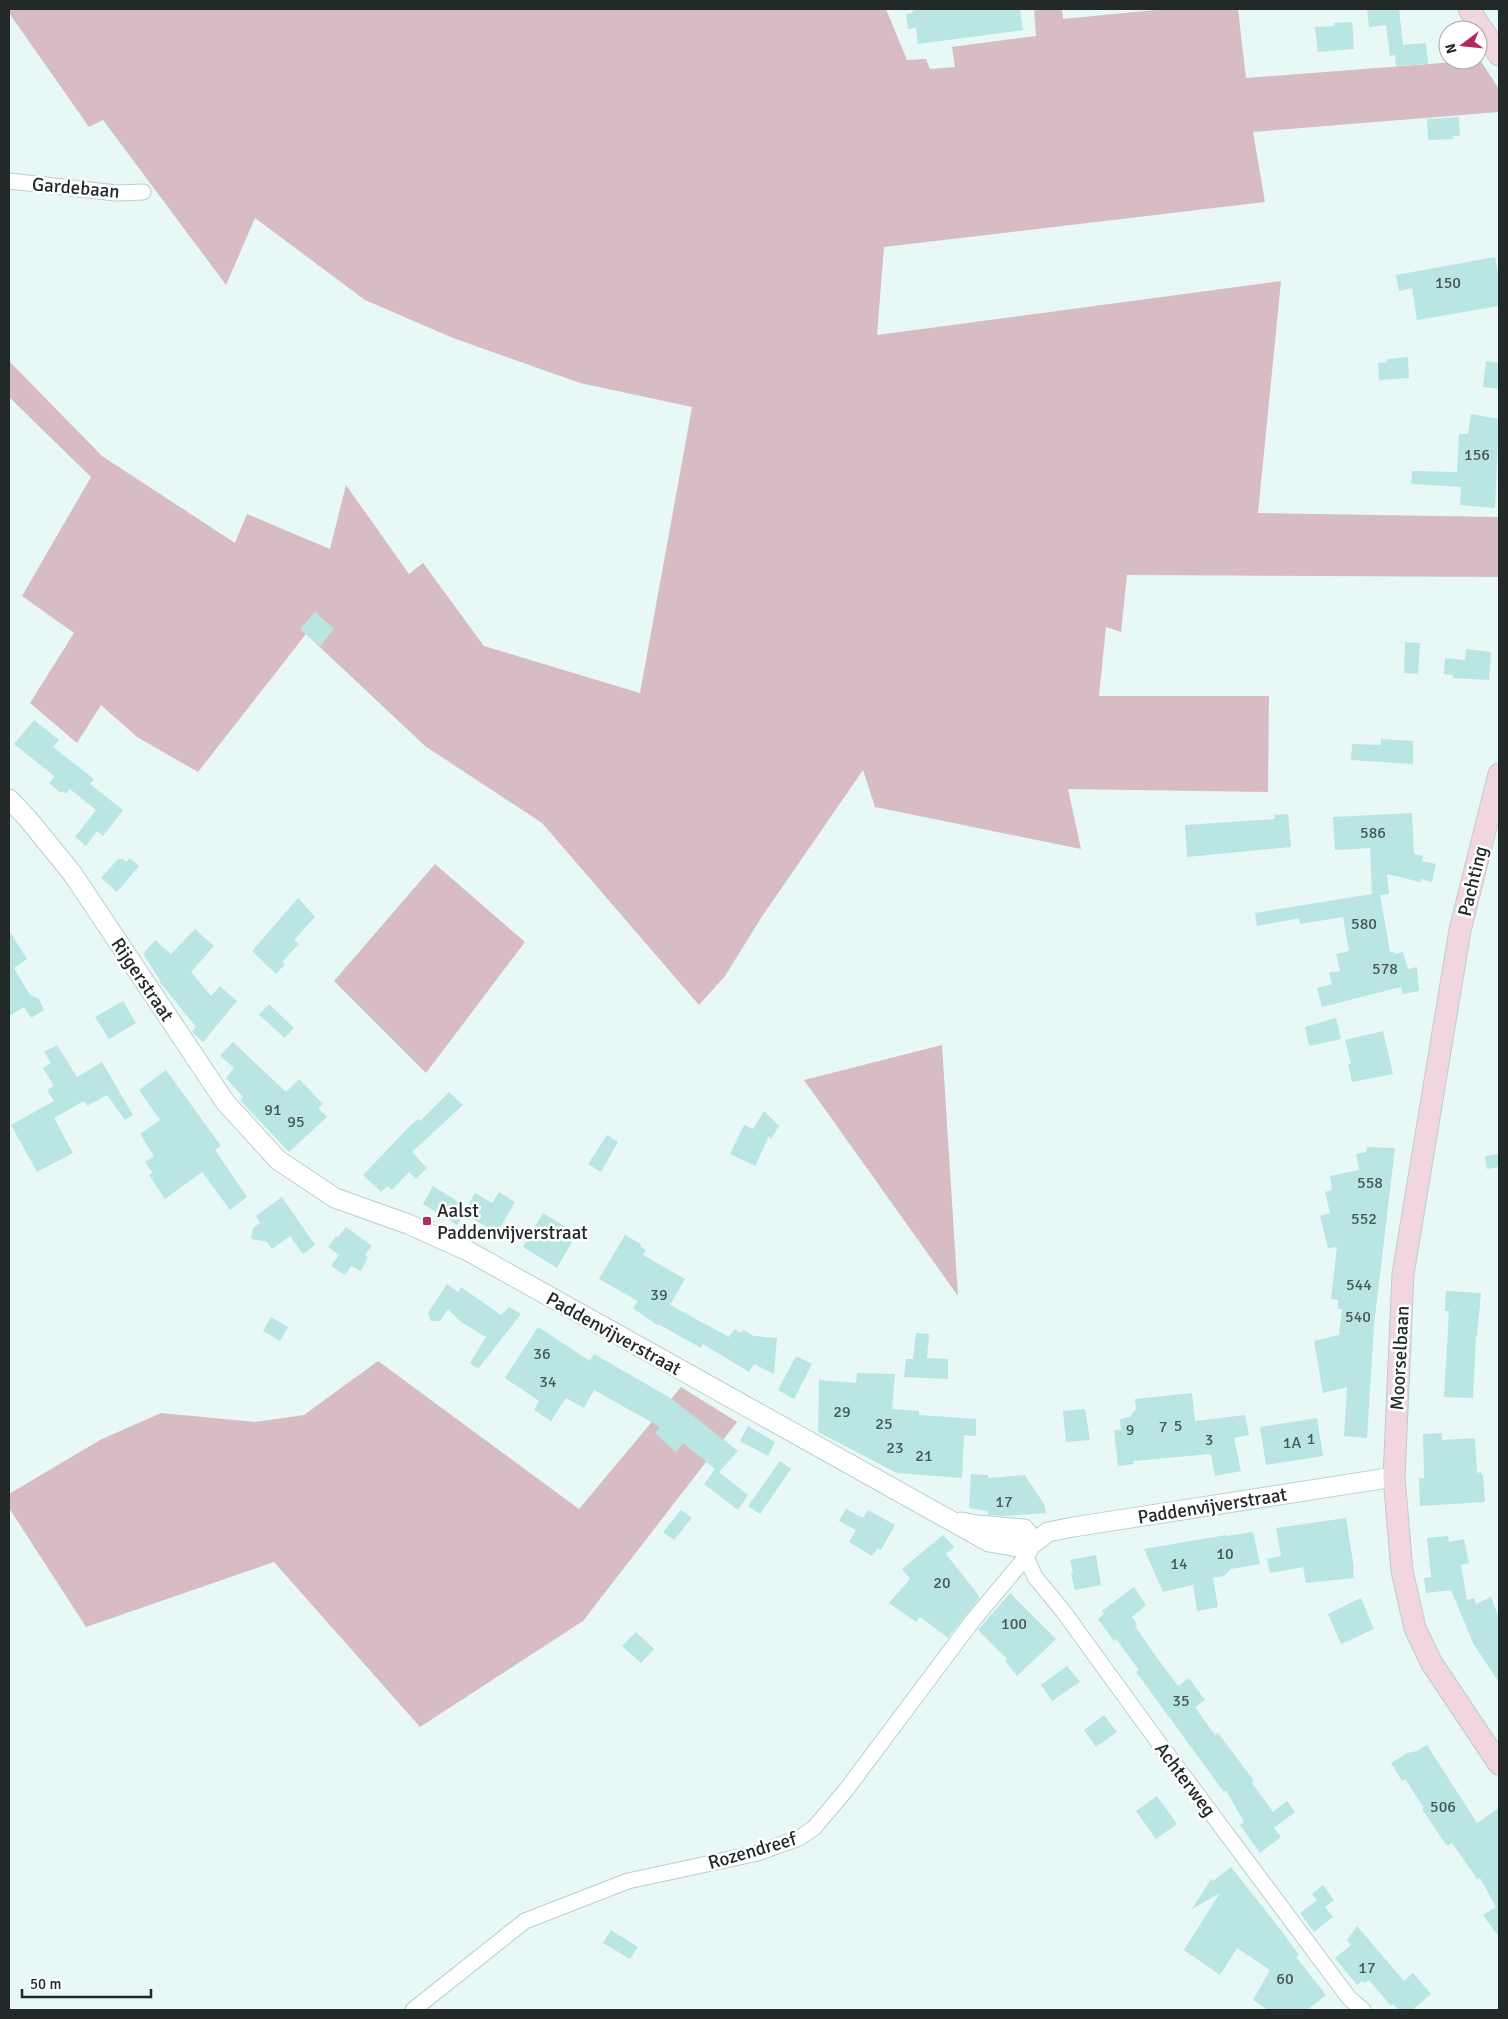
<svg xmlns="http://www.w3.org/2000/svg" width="1508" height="2019" font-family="Signika,sans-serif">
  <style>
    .green { fill: #d7bdc3 }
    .building { fill: #b9e5e3 }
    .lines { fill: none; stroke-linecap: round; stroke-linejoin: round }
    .minor-casing { stroke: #bccdcc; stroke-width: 17 }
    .tertiary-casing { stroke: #bccdcc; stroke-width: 21 }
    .secondary-casing { stroke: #bccdcc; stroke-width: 23 }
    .minor { stroke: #fff; stroke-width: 15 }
    .tertiary { stroke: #fff; stroke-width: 19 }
    .secondary { stroke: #f2d6df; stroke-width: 21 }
    .poi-dot { fill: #b42862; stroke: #fff; stroke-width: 2 }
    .labels { text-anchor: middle; stroke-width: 5; stroke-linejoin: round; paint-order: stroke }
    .number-label { font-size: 16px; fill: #485858 }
    .street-label { font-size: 19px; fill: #232929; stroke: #fff }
    .poi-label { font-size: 19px; fill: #232929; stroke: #fff; text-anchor: start }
  </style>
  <rect width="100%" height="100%" fill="#e7f8f7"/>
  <path class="green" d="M9 9H886L907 60 926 59 930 69 955 67 952 47 1036 36 1034 9H1062L1063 19 1165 9H1238L1246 78 1480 60 1499 89V112L1253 132 1265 202 884 247 877 335 1281 281 1258 513 1499 517V577L1127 575 1121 632 1106 627 1099 696H1269L1268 792 1068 789 1081 849 875 807 863 770 763 915 725 976 699 1005 542 823 425 746 306 634 198 772 137 737 101 705 77 743 30 703 74 633 22 596 91 477 9 397V361L102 456 235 543 247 514 330 549 346 485 409 574 423 563 484 646 640 693 692 407 580 383 453 338 365 300 255 218 226 285 103 120 89 127 9 13Z
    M435 864 525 942 426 1073 334 981Z
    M942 1045 958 1296 804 1080Z
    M378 1361 579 1509 681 1387 737 1422 583 1621 420 1727 274 1562 86 1627 9 1508V1494L100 1440 161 1413 255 1422 304 1415Z"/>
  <path class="building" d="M914 9H1020L1023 30 918 44 916 28 908 29 906 14 912 13Z
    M1367 9H1399L1403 45 1426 43 1428 64 1396 66 1395 55 1390 56 1386 25 1369 27Z
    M1352 22 1354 49 1318 52 1315 27 1334 26V23Z
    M1459 117 1460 136H1453V139L1428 140 1427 119Z
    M1495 257 1498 273H1499V306L1417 320 1412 288 1399 291 1396 275Z
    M1408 357 1409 378 1379 380 1378 363 1387 362V359Z
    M1486 361 1499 363V389L1483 387Z
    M1471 414 1499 419 1495 508 1460 505 1461 487 1411 484 1412 471 1457 472 1459 434H1468Z
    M315 612 334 629 320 646 300 629Z
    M1405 642 1420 643 1418 674 1404 673Z
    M1466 649 1491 652 1489 680 1453 678V675L1444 674 1445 658 1465 660Z
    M34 720 59 740 53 747 94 779 90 784 123 810 103 836 97 831 86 846 75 837 96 810 70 789 66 794 63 791 61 793 49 783 54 777 53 775 14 744Z
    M1381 739 1413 741V764L1351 760 1352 744 1381 745Z
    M1412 813 1414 854 1423 856 1422 861 1436 864 1432 882 1421 879 1420 882 1387 874 1389 894 1380 895 1390 952H1394V954L1403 952 1408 969 1417 967 1419 991 1403 994 1401 987 1322 1007 1317 988 1332 984 1329 973 1340 971 1336 954 1349 951 1343 917 1300 924 1299 918 1257 926 1255 913 1372 894 1370 848 1335 850 1333 817Z
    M1288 814 1291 847 1187 857 1185 825 1275 819 1274 815Z
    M130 858 139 866 117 892 101 878 118 859H123L126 862Z
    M298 898 315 917 294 940 299 944 282 962 285 964 276 974 252 951Z
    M195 929 214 946 191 972 211 996 220 986 237 1001 203 1042 192 1032 196 1027 159 981 160 980 143 954 155 940 171 954Z
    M9 930 27 959 14 968 30 995 39 999 44 1010 31 1018 24 1007 9 1016Z
    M123 1001 136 1023 109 1039 95 1017Z
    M269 1004 294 1028 285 1038 259 1015Z
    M1336 1018 1341 1039 1309 1046 1305 1027Z
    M1383 1031 1393 1074 1352 1082 1348 1064H1351L1345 1040Z
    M233 1042 286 1092 299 1079 323 1104 318 1108 327 1117 289 1152 240 1100 243 1097 226 1078 234 1068 220 1056Z
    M57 1045 77 1077 102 1062 133 1115 125 1120 107 1095 87 1106 84 1101 54 1118 73 1153 37 1172 11 1125 54 1101 47 1090 54 1086 43 1068 51 1063 44 1052Z
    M166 1070 221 1146 215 1150 247 1197 230 1210 202 1172 165 1199 149 1175 153 1173 145 1162 154 1156 140 1134 160 1120 139 1090Z
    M449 1092 463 1105 412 1152 427 1168 416 1179 409 1172 392 1190 387 1186 381 1192 363 1175 409 1127 418 1119 420 1121Z
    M764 1111 779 1126 771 1139 769 1136 755 1166 730 1154 744 1125 753 1129Z
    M607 1135 618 1142 601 1172 588 1164Z
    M1367 1147 1395 1148 1374 1325 1367 1438 1344 1436 1347 1387 1323 1393 1314 1341 1339 1335 1342 1309H1338V1300L1331 1299 1337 1247 1328 1248 1320 1216 1330 1213 1325 1192 1332 1190 1330 1176 1359 1170 1356 1154 1366 1152Z
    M1499 1154V1167L1487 1169 1485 1156Z
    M433 1186 467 1207 475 1193 492 1203 499 1192 515 1202 497 1233 465 1214 457 1225 423 1204Z
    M282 1197 315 1245 303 1254 290 1236 272 1249 267 1242 251 1239 253 1228 260 1223 256 1216Z
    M543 1213 570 1230 567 1236 573 1240 557 1268 523 1247Z
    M346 1227 372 1246 365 1255 368 1257 361 1271 351 1266 345 1275 331 1266 339 1255 328 1247 336 1236 338 1237Z
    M625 1235 641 1244 640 1246 646 1250 643 1255 685 1279 670 1305 729 1337 735 1329 741 1333 743 1330 754 1336 777 1338 774 1374 754 1364 749 1372 703 1344 701 1348 658 1324 657 1325 633 1308 638 1301 599 1279Z
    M447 1284 458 1292 461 1287 501 1315 509 1307 521 1314 478 1369 470 1363 486 1337 461 1322 448 1309 440 1321H431L428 1313Z
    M1446 1291 1481 1293 1477 1336H1476L1473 1398 1444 1397 1449 1311H1445Z
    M271 1317 288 1327 280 1341 263 1331Z
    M538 1327 590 1361 594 1354 672 1399 738 1451 719 1472 748 1495 738 1510 704 1484 715 1469 683 1443 676 1452 655 1433 660 1427 594 1390 584 1408 566 1398 551 1421 534 1410 539 1401 505 1378Z
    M916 1333 929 1334 927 1358 948 1359V1379L904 1377 906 1359H913Z
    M796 1356 812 1364 794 1399 778 1390Z
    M857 1373 895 1374 892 1409 919 1411V1415L976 1419V1436L964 1435 962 1478 897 1473 818 1432 819 1380 856 1383Z
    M1192 1393 1195 1421 1245 1415 1249 1435 1234 1438 1241 1471 1215 1476 1211 1454 1133 1461 1134 1464 1118 1466 1114 1430H1121L1120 1419 1130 1417 1136 1409 1135 1399Z
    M1085 1409 1090 1440 1066 1442 1063 1411Z
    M1317 1418 1323 1456 1266 1465 1260 1427Z
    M748 1426 775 1442 768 1456 740 1441Z
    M1442 1433V1440L1475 1438 1477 1473 1481 1472V1475L1483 1474 1485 1502 1420 1506 1419 1478H1424L1423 1434Z
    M780 1461 791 1469 760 1514 748 1506Z
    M971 1474 988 1475V1478L1025 1475 1044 1504 1046 1513 1005 1516 988 1515V1511L969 1508Z
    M846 1509 863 1518 868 1510 895 1525 881 1550 878 1548 872 1556 849 1542 856 1530 839 1521Z
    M681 1510 692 1518 674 1540 663 1532Z
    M1346 1518 1354 1568 1353 1569 1354 1578 1306 1583 1303 1567 1270 1573 1267 1559 1281 1556 1276 1528Z
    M1253 1532 1260 1564 1231 1569 1224 1576 1213 1578 1218 1607 1197 1611 1193 1585 1163 1592 1144 1549 1226 1535 1227 1536Z
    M943 1535 954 1547 946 1554 980 1597 948 1638 920 1617 916 1622 889 1603 910 1579 902 1569Z
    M1448 1536 1449 1542 1464 1539 1469 1563 1461 1565 1467 1600 1474 1598 1476 1604 1491 1597 1499 1618V1682L1474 1645 1451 1590 1426 1593 1424 1578 1431 1577 1427 1538Z
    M1096 1555 1101 1585 1075 1590 1071 1573 1073 1572 1070 1560Z
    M1134 1587 1146 1605 1132 1617 1137 1624 1135 1626 1152 1651 1178 1686 1189 1678 1205 1700 1195 1707 1215 1735 1218 1733 1254 1781 1252 1783 1273 1812 1287 1801 1295 1812 1274 1828 1281 1837 1260 1853 1240 1825 1244 1822 1226 1790 1224 1792 1136 1672 1139 1670 1116 1639 1114 1641 1098 1619 1104 1614 1102 1611Z
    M1010 1593 1056 1639 1017 1676 1005 1661 1007 1659 978 1630Z
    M1361 1598 1374 1629 1341 1644 1328 1614Z
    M636 1632 654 1649 641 1663 622 1646Z
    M1067 1666 1080 1682 1052 1701 1041 1685Z
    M1104 1715 1117 1732 1096 1747 1084 1730Z
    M1427 1745 1477 1823 1499 1808V1937L1483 1915 1496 1907 1480 1878 1478 1880 1452 1843 1447 1846 1422 1809 1424 1808 1405 1779 1402 1781 1391 1763 1407 1753 1417 1751Z
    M1157 1796 1177 1824 1156 1839 1136 1811Z
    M1231 1867 1280 1929 1299 1955 1296 1957 1326 1995 1307 2010H1268L1253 2000 1270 1970 1237 1948 1220 1975 1184 1950 1220 1893 1192 1909 1211 1879 1213 1881Z
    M1323 1885 1334 1900 1325 1907 1333 1917 1314 1932 1300 1913 1317 1900 1312 1894Z
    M1357 1926 1404 1981 1413 1973 1431 1994 1412 2010H1399L1393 2004 1391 2006 1369 1980 1364 1983 1362 1981 1357 1985 1335 1958 1351 1945 1347 1940Z
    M611 1930 638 1947 630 1959 603 1943Z"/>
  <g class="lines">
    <g class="minor-casing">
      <path id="minor" d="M9 181 116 193 143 192
        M1026 1557 1035 1577 1063 1611 1153 1735 1349 1998 1363 2010
        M413 2010 525 1921 628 1881 758 1853 799 1838 814 1828 846 1790 974 1619 1026 1557 1035 1542"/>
    </g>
    <g class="tertiary-casing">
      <path id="tertiary" d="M9 799 28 819 72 873 225 1102 278 1160 335 1198 408 1224 468 1251 989 1542 1017 1547 1035 1542 1048 1532 1073 1527 1394 1477
        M961 1522 977 1525 1024 1529 1035 1542"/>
    </g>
    <g class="secondary-casing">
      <path id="secondary" d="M1469 9 1499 55
        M1499 774 1460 930 1403 1274 1394 1477 1402 1571 1415 1628 1431 1662 1499 1764"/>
    </g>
    <use href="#minor" class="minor"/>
    <use href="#tertiary" class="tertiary"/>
    <use href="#secondary" class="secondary"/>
  </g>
  <rect class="poi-dot" x="422" y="1216" width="10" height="10" rx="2.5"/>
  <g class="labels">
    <g class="number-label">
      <text x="1448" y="288">150</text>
      <text x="1477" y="460">156</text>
      <text x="1373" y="838">586</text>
      <text x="1364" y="929">580</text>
      <text x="1385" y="974">578</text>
      <text x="273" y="1115">91</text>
      <text x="296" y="1127">95</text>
      <text x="1370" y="1188">558</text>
      <text x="1364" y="1224">552</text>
      <text x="1359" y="1290">544</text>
      <text x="659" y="1300">39</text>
      <text x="1358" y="1322">540</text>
      <text x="542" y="1359">36</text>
      <text x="548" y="1387">34</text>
      <text x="842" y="1417">29</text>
      <text x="884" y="1429">25</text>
      <text x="1178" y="1431">5</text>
      <text x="1163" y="1432">7</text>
      <text x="1130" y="1435">9</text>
      <text x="1311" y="1444">1</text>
      <text x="1209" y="1445">3</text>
      <text x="1292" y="1448">1A</text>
      <text x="895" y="1453">23</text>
      <text x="924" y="1461">21</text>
      <text x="1004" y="1507">17</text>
      <text x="1225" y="1559">10</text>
      <text x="1179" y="1569">14</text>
      <text x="942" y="1588">20</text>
      <text x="1014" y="1629">100</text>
      <text x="1181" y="1706">35</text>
      <text x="1443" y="1812">506</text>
      <text x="1367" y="1973">17</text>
      <text x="1285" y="1984">60</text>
    </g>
    <g class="street-label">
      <text transform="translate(76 187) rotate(5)" y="7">Gardebaan</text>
      <text transform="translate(1472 881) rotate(-76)" y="7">Pachting</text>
      <text transform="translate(143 979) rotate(56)" y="7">Rijgerstraat</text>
      <text transform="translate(614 1333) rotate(29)" y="7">Paddenvijverstraat</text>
      <text transform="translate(1399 1358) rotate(-87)" y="7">Moorselbaan</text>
      <text transform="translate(1212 1505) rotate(-9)" y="7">Paddenvijverstraat</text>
      <text transform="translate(1186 1779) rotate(53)" y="7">Achterweg</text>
      <text transform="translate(752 1850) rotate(-16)" y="7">Rozendreef</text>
    </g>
    <g class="poi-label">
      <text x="437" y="1217">Aalst<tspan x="437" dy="22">Paddenvijverstraat</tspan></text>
    </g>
  </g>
  <rect width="1508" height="2019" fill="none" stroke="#232929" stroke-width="20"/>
  <g transform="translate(1463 45) rotate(254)"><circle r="24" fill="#ffffff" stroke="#a7a9a9"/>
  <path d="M0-4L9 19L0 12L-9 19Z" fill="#b42862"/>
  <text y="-8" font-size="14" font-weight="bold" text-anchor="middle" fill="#232929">N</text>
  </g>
  <path d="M22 1989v8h129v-8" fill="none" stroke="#232929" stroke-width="2.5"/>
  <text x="30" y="1989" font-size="15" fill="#232929" stroke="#ffffff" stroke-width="4" paint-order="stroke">50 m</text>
</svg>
